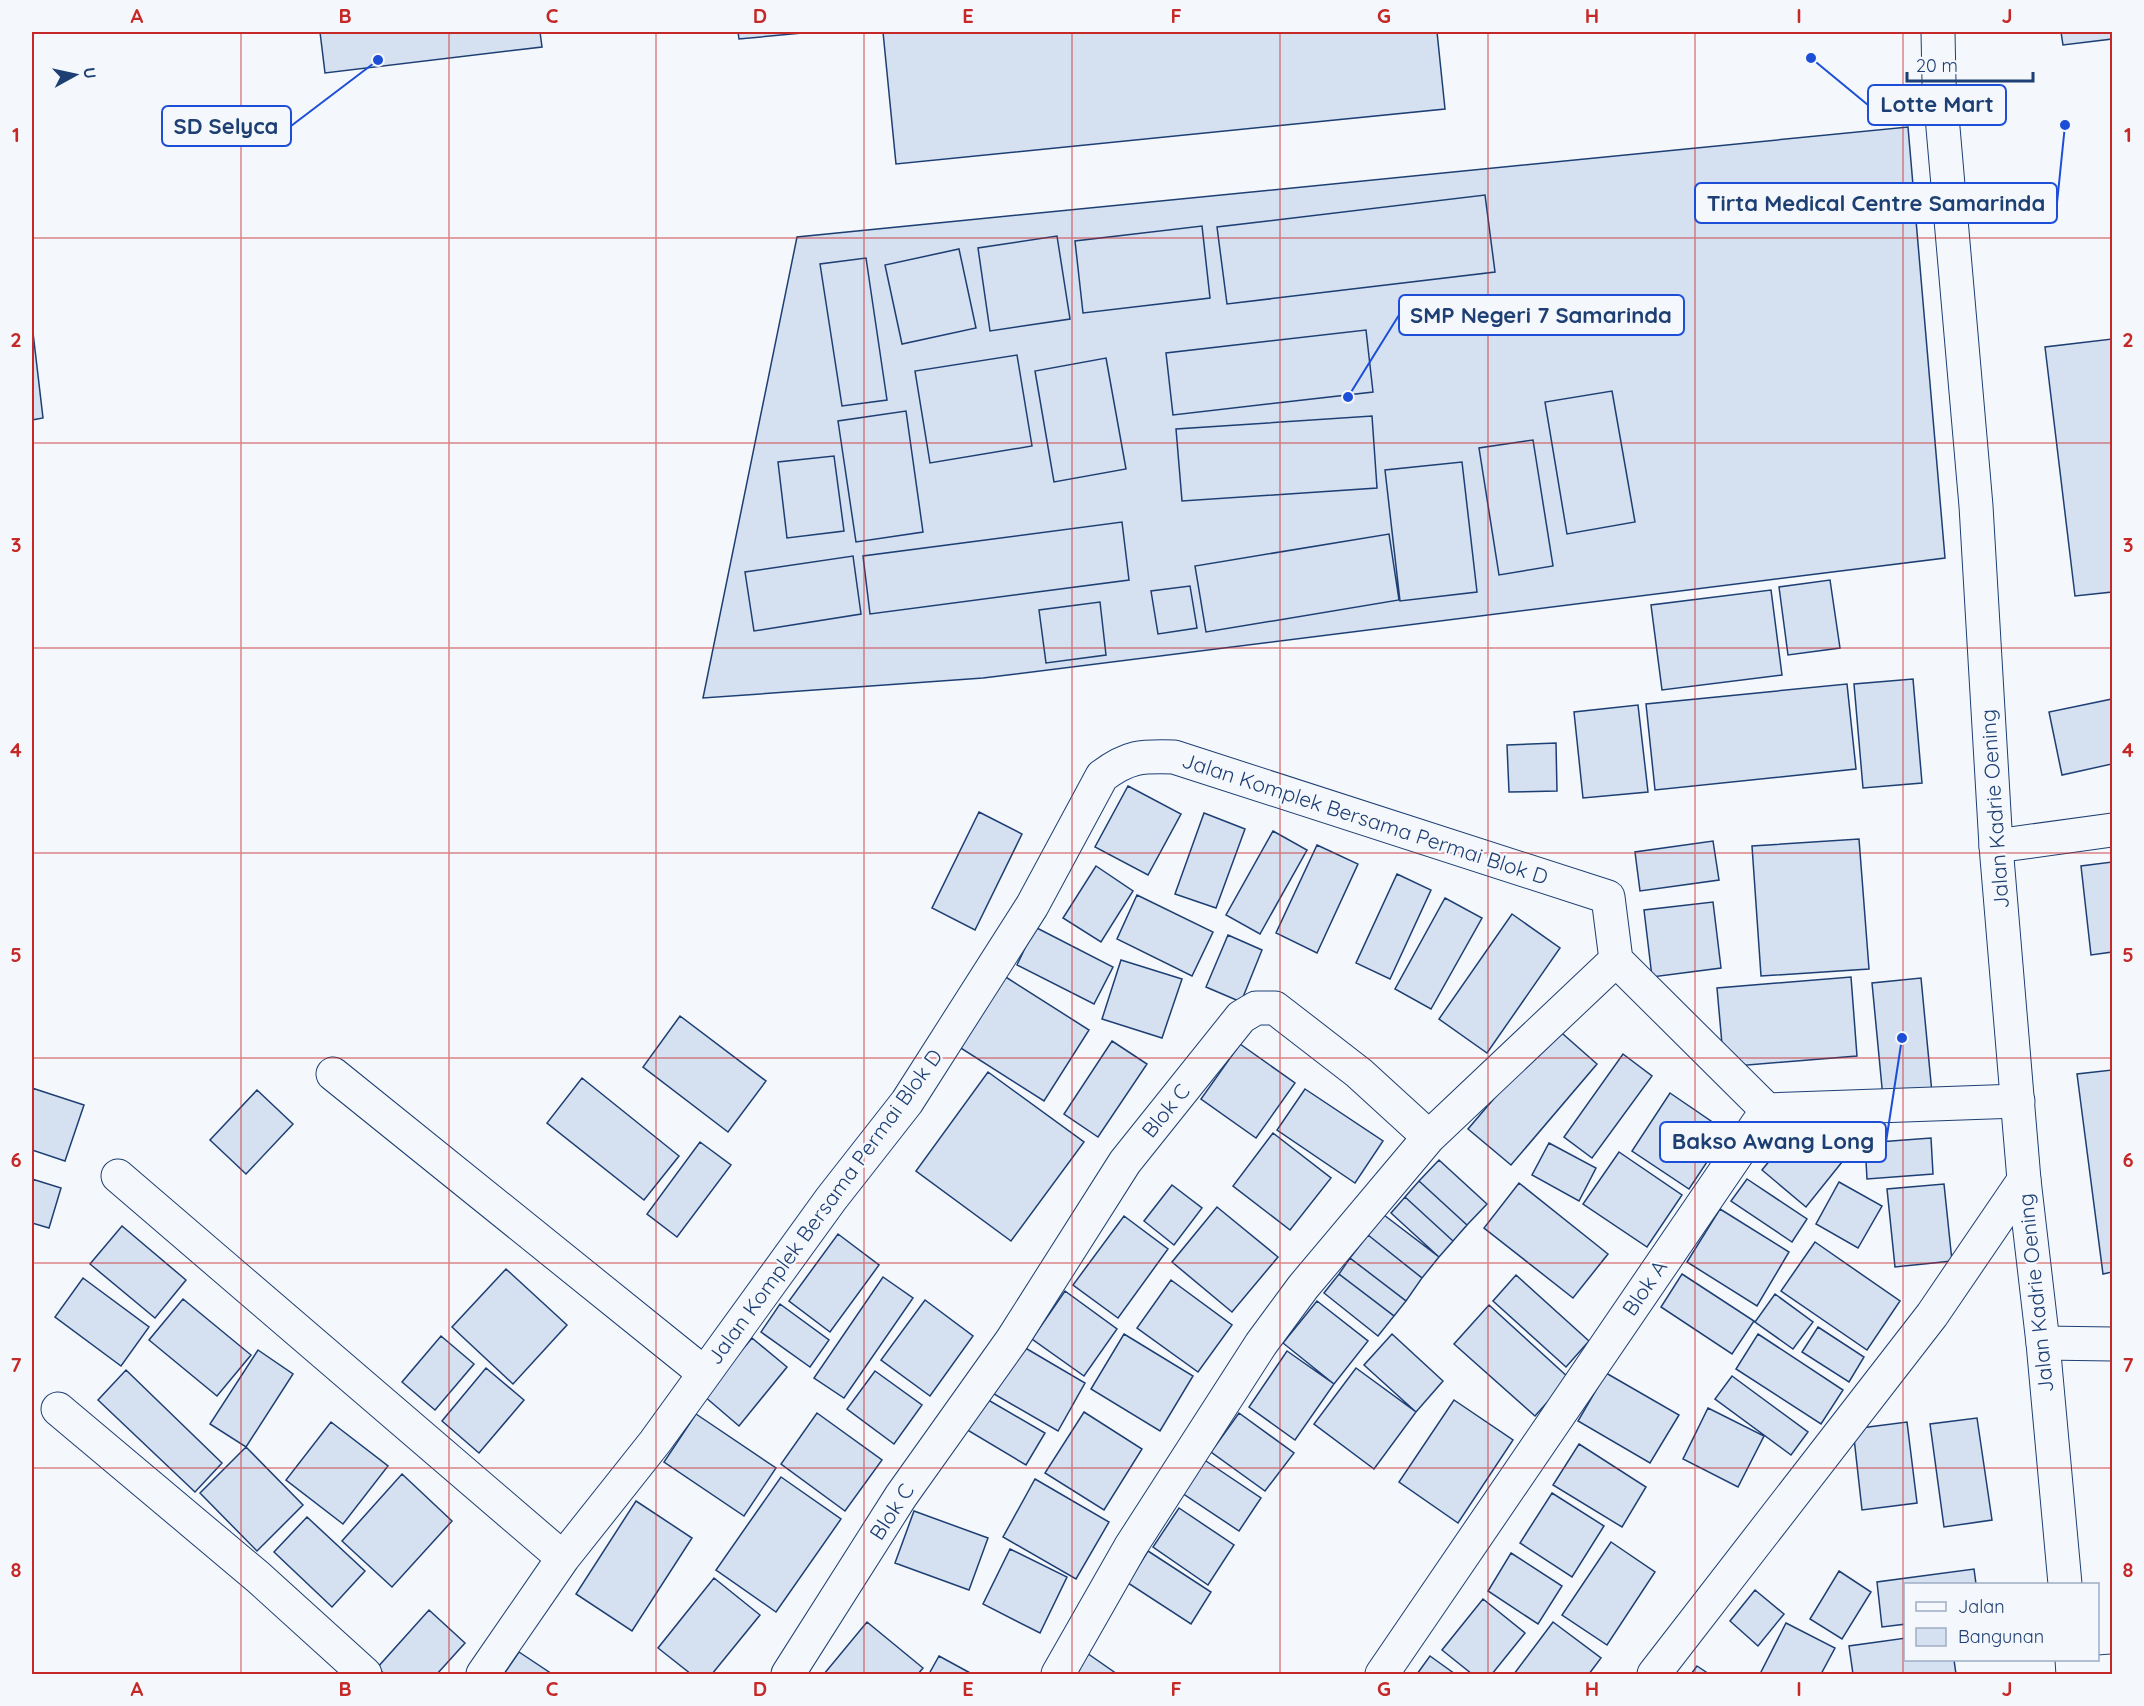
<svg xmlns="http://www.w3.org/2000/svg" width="2144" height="1706" font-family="Quicksand,sans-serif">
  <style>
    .building { fill: #d5e0f0; stroke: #1d3f73; stroke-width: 1.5 }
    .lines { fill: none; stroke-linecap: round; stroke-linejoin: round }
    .street-casing { stroke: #1d3f73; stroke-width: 35 }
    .secondary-casing { stroke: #1d3f73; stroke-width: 35 }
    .street { stroke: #f4f7fb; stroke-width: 33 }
    .secondary { stroke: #f4f7fb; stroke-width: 33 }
    .grid { fill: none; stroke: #c62828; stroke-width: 1.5; stroke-opacity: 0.55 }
    .labels { text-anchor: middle; stroke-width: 4.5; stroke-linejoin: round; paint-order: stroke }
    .street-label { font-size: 21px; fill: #1d3f73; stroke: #f4f7fb }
    .leader { fill: none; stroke: #1d4ed8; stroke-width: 2 }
    .callout-dot { fill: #1d4ed8; stroke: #f4f7fb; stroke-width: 2 }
    .callout { fill: #f4f7fb; stroke: #1d4ed8; stroke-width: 2 }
    .callout-label { font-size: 22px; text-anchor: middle; font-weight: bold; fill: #1d3f73 }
    .neatline { fill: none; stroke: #c62828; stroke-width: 2 }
    .grid-label { font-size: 20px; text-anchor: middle; font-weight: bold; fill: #c62828 }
  </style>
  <rect width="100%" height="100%" fill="#f4f7fb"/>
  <path class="building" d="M320 32H540L542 47 325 73Z
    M738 32H813L739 39Z
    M883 32H1437L1445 109 896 164Z
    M2061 32H2112V39L2063 45Z
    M1908 127 1945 558 983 678 703 698 797 237Z
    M1485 195 1495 272 1227 304 1217 227Z
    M1202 226 1210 298 1083 313 1075 241Z
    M1057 236 1070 319 990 331 978 248Z
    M959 249 976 328 902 344 885 265Z
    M866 258 887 400 842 406 820 264Z
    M32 324 43 418 32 420Z
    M1366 330 1373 392 1173 415 1166 353Z
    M2112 339V592L2075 596 2045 347Z
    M1017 355 1032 446 930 463 915 371Z
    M1106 358 1126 469 1054 482 1035 371Z
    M1612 391 1635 522 1567 534 1545 402Z
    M906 411 923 532 856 542 838 421Z
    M1372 416 1377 488 1182 501 1176 429Z
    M1533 440 1553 566 1499 575 1479 448Z
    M834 456 844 531 787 538 778 462Z
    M1462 462 1477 592 1400 601 1385 470Z
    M1122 522 1129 580 870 614 863 556Z
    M1389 534 1399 600 1206 632 1195 566Z
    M853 556 861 614 754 631 745 572Z
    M1830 580 1840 648 1788 655 1779 587Z
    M1190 586 1197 628 1158 634 1151 591Z
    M1771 590 1782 675 1662 690 1651 605Z
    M1100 602 1106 655 1046 663 1039 610Z
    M1913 679 1922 783 1863 788 1854 684Z
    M1847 684 1856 769 1655 790 1646 704Z
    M2112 699V764L2062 775 2049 712Z
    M1638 705 1648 792 1583 798 1574 712Z
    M1556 743 1557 791 1509 792 1507 745Z
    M1128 786 1181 814 1148 875 1095 847Z
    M979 812 1022 834 975 930 932 908Z
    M1204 813 1245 829 1216 908 1175 894Z
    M1273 831 1307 850 1260 934 1226 915Z
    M1859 839 1869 969 1761 976 1752 846Z
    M1713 841 1719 880 1640 891 1635 852Z
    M1317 845 1358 864 1317 953 1276 933Z
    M2112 862V952L2091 955 2081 866Z
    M1096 866 1133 891 1101 942 1063 918Z
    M1397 874 1431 890 1390 979 1356 963Z
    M1137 895 1213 932 1192 976 1117 939Z
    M1445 898 1482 918 1431 1009 1395 989Z
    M1713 902 1721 968 1652 977 1644 910Z
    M1512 914 1560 948 1487 1053 1439 1019Z
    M1035 927 1113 967 1094 1004 1017 965Z
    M1228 935 1262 950 1241 1002 1206 987Z
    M1121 960 1182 979 1162 1038 1102 1019Z
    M1001 974 1089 1030 1044 1101 956 1045Z
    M1851 977 1857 1056 1724 1067 1717 988Z
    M1921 978 1932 1093 1883 1098 1872 983Z
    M680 1016 766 1081 728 1132 643 1067Z
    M1555 1027 1597 1064 1511 1165 1468 1129Z
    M1112 1041 1147 1064 1098 1137 1064 1114Z
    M1240 1044 1295 1083 1256 1138 1201 1099Z
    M1623 1054 1652 1076 1592 1158 1564 1137Z
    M2112 1070V1272L2103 1274 2077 1074Z
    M988 1072 1084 1142 1011 1241 916 1171Z
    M582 1078 679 1156 644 1200 547 1123Z
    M32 1088 84 1105 65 1161 32 1150Z
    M1305 1089 1383 1141 1355 1183 1277 1130Z
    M257 1090 293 1124 246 1174 210 1140Z
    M1670 1093 1727 1132 1689 1189 1632 1151Z
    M1803 1120 1846 1157 1806 1207 1762 1170Z
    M1273 1133 1331 1178 1290 1230 1233 1186Z
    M1931 1138 1933 1174 1867 1179 1865 1143Z
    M700 1142 731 1165 677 1237 647 1214Z
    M1549 1143 1596 1168 1579 1201 1532 1175Z
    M1619 1152 1682 1195 1647 1247 1583 1204Z
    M1439 1160 1487 1204 1467 1225 1419 1181Z
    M32 1179 61 1188 49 1228 32 1223Z
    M1747 1179 1807 1219 1792 1242 1731 1201Z
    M1419 1181 1467 1225 1453 1241 1405 1197Z
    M1839 1182 1882 1206 1858 1248 1816 1224Z
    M1519 1183 1608 1254 1573 1298 1484 1228Z
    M1944 1184 1952 1261 1895 1267 1887 1189Z
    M1172 1185 1202 1208 1174 1245 1144 1221Z
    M1405 1197 1453 1241 1439 1257 1391 1213Z
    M1217 1207 1278 1257 1232 1312 1172 1262Z
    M1720 1209 1789 1252 1757 1306 1687 1262Z
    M1384 1215 1439 1257 1422 1278 1368 1235Z
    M1124 1216 1168 1249 1118 1318 1073 1285Z
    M122 1226 186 1280 155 1318 90 1264Z
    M838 1234 879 1265 830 1332 789 1301Z
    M1368 1235 1422 1278 1406 1301 1350 1258Z
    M1815 1242 1900 1301 1867 1350 1781 1291Z
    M1350 1258 1406 1301 1394 1316 1339 1274Z
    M506 1269 567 1325 513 1384 452 1327Z
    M1339 1274 1394 1316 1378 1336 1324 1293Z
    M1682 1274 1754 1321 1732 1354 1661 1307Z
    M1516 1275 1589 1341 1566 1367 1493 1301Z
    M883 1277 913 1298 844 1398 814 1378Z
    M83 1278 149 1327 121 1366 55 1317Z
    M1171 1280 1232 1325 1198 1372 1137 1328Z
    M1065 1291 1117 1329 1084 1376 1032 1339Z
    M1775 1294 1813 1322 1793 1349 1755 1322Z
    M183 1299 251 1355 217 1396 149 1340Z
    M925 1300 973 1336 930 1396 881 1360Z
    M1317 1301 1368 1341 1334 1384 1283 1343Z
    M780 1304 829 1340 810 1367 761 1332Z
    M1489 1305 1569 1378 1535 1416 1454 1344Z
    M1818 1327 1864 1357 1849 1382 1802 1352Z
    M1124 1334 1193 1376 1160 1431 1091 1389Z
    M1392 1334 1443 1381 1416 1412 1364 1365Z
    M1758 1334 1843 1390 1821 1424 1736 1369Z
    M441 1336 474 1364 435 1410 402 1382Z
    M752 1338 787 1367 739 1426 704 1396Z
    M1022 1346 1085 1383 1058 1431 994 1394Z
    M258 1350 293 1374 246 1447 210 1424Z
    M1287 1351 1334 1384 1295 1440 1249 1407Z
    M486 1368 524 1400 479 1453 442 1421Z
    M1356 1368 1416 1412 1374 1469 1314 1424Z
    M126 1370 222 1463 195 1492 98 1400Z
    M875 1371 922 1405 894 1444 847 1409Z
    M1606 1373 1679 1415 1650 1463 1578 1421Z
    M1732 1376 1808 1432 1791 1455 1715 1399Z
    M978 1394 1045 1433 1026 1465 959 1425Z
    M1454 1400 1513 1440 1458 1523 1399 1482Z
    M1708 1408 1764 1436 1738 1487 1683 1459Z
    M1084 1412 1142 1449 1104 1510 1045 1473Z
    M817 1413 882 1460 845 1511 781 1464Z
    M1239 1413 1294 1453 1265 1491 1211 1452Z
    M696 1414 776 1468 744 1516 664 1462Z
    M1977 1418 1992 1520 1944 1527 1930 1424Z
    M331 1422 388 1466 343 1524 286 1480Z
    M1907 1422 1917 1503 1862 1510 1853 1429Z
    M1579 1444 1646 1487 1622 1527 1553 1485Z
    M246 1447 303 1505 257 1551 200 1493Z
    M1203 1459 1261 1498 1239 1531 1182 1493Z
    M402 1474 452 1521 392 1587 342 1541Z
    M781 1477 841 1519 776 1612 716 1570Z
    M1035 1479 1109 1522 1076 1579 1003 1537Z
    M1552 1493 1604 1526 1572 1577 1520 1543Z
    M636 1501 692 1538 632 1631 576 1594Z
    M1179 1508 1234 1545 1208 1585 1153 1547Z
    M914 1511 988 1538 969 1590 895 1563Z
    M307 1517 365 1571 332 1607 274 1552Z
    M1611 1542 1655 1572 1607 1645 1562 1615Z
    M1010 1549 1067 1577 1040 1633 983 1604Z
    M1148 1551 1211 1592 1191 1624 1128 1583Z
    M1511 1553 1562 1586 1538 1624 1488 1591Z
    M1974 1569 1976 1584H1906V1624L1882 1627 1877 1582Z
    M1839 1571 1871 1592 1842 1639 1810 1619Z
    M714 1578 760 1615 712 1674H691L658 1648Z
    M1755 1590 1784 1614 1758 1646 1730 1621Z
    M1483 1599 1525 1633 1492 1674H1472L1442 1650Z
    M429 1610 465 1643 437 1674H385L377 1668Z
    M867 1622 923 1668 918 1674H824Z
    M1553 1622 1601 1658 1589 1674H1514Z
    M1786 1623 1835 1648 1821 1674H1760Z
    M1906 1638V1660H1954L1956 1674H1853L1849 1646Z
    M1084 1651 1117 1674H1068Z
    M519 1652 552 1674H504Z
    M939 1656 972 1674H929Z
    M1430 1656 1455 1674H1417Z
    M1697 1666 1709 1674H1691Z"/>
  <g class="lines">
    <g class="street-casing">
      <path id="street" d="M1996 846 2112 830
        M1616 960 1767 1110
        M333 1074 704 1373
        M118 1176 563 1558
        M2043 1343 2112 1344
        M58 1409 258 1577 365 1674
        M483 1674 563 1558 655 1442 831 1199 907 1102 1032 906 1102 776C1129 756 1141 756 1174 757L1608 897 1616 960 1429 1137 1359 1073 1275 1008H1256L1241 1017 1125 1162 1012 1340 901 1496 788 1674
        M1058 1674 1131 1546 1261 1344 1303 1287 1429 1137
        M1382 1674 1767 1110 2018 1101
        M1654 1674 1932 1315 2024 1180
        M2073 1674 2112 1671"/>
    </g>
    <g class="secondary-casing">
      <path id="secondary" d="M1938 32 1939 82 1976 506 1996 846 2024 1180 2043 1343 2065 1584
        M2072 1660 2073 1674"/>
    </g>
    <use href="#street" class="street"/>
    <use href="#secondary" class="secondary"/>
  </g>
  <path class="grid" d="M241 32V1674M449 32V1674M656 32V1674M864 32V1674M1072 32V1674M1280 32V1674M1488 32V1674M1695 32V1674M1903 32V1674M32 238H2112M32 443H2112M32 648H2112M32 853H2112M32 1058H2112M32 1263H2112M32 1468H2112"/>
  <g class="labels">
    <g class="street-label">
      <text transform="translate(1995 809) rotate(-94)" y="7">Jalan Kadrie Oening</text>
      <text transform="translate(1365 819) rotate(18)" y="7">Jalan Komplek Bersama Permai Blok D</text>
      <text transform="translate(1166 1111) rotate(-51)" y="7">Blok C</text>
      <text transform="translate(825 1207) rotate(-54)" y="7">Jalan Komplek Bersama Permai Blok D</text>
      <text transform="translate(1645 1288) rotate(-56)" y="7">Blok A</text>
      <text transform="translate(2036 1293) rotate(-96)" y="7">Jalan Kadrie Oening</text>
      <text transform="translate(892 1512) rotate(-57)" y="7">Blok C</text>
    </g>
  </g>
  <path class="leader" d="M1811 58L1868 105M378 60L291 126M2065 125L2057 203M1348 397L1399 315M1902 1038L1886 1142"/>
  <g class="callout-dot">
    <circle cx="1811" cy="58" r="6"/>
    <circle cx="378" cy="60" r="6"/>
    <circle cx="2065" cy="125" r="6"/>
    <circle cx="1348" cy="397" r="6"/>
    <circle cx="1902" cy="1038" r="6"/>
  </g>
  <g class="callout">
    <rect x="1868" y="85" width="138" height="40" rx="6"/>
    <rect x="162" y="106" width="129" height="40" rx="6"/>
    <rect x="1695" y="183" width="362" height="40" rx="6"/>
    <rect x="1399" y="295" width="285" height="40" rx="6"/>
    <rect x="1660" y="1122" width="226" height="40" rx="6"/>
  </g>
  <g class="callout-label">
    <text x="1937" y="112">Lotte Mart</text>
    <text x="226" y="134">SD Selyca</text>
    <text x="1876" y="211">Tirta Medical Centre Samarinda</text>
    <text x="1541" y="323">SMP Negeri 7 Samarinda</text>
    <text x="1773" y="1149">Bakso Awang Long</text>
  </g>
  <rect width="2144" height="1706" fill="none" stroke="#f4f7fb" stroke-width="66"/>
  <rect x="1904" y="1583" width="195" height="78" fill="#f4f7fb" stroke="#9eadc5" stroke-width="1.5"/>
  <rect x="1916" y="1602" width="30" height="9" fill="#f4f7fb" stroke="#9eadc5" stroke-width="1.5"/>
  <text x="1958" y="1613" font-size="18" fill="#1d3f73">Jalan</text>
  <rect x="1916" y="1628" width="30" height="18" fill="#d5e0f0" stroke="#9eadc5" stroke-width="1.5"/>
  <text x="1958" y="1643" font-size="18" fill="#1d3f73">Bangunan</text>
  <g transform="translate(75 75) rotate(82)" stroke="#f4f7fb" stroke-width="4.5" paint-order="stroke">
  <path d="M0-4.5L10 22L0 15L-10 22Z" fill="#1d3f73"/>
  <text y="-9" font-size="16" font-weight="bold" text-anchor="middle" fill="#1d3f73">U</text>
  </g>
  <path d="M1907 72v9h126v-9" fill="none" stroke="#1d3f73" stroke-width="3"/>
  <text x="1916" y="72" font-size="18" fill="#1d3f73" stroke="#f4f7fb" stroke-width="4.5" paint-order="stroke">20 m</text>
  <rect x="33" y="33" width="2078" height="1640" class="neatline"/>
  <g class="grid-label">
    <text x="137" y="23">A</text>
    <text x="345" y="23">B</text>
    <text x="552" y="23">C</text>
    <text x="760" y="23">D</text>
    <text x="968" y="23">E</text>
    <text x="1176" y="23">F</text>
    <text x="1384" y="23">G</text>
    <text x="1592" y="23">H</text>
    <text x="1799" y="23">I</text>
    <text x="2007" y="23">J</text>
    <text x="16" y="142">1</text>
    <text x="2128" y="142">1</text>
    <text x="16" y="347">2</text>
    <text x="2128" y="347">2</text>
    <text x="16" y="552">3</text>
    <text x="2128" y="552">3</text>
    <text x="16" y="757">4</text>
    <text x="2128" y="757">4</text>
    <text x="16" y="962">5</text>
    <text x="2128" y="962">5</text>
    <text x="16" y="1167">6</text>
    <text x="2128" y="1167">6</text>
    <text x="16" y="1372">7</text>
    <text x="2128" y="1372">7</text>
    <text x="16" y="1577">8</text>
    <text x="2128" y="1577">8</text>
    <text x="137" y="1696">A</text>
    <text x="345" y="1696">B</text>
    <text x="552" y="1696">C</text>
    <text x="760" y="1696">D</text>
    <text x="968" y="1696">E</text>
    <text x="1176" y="1696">F</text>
    <text x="1384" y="1696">G</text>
    <text x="1592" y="1696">H</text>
    <text x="1799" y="1696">I</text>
    <text x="2007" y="1696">J</text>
  </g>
</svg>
